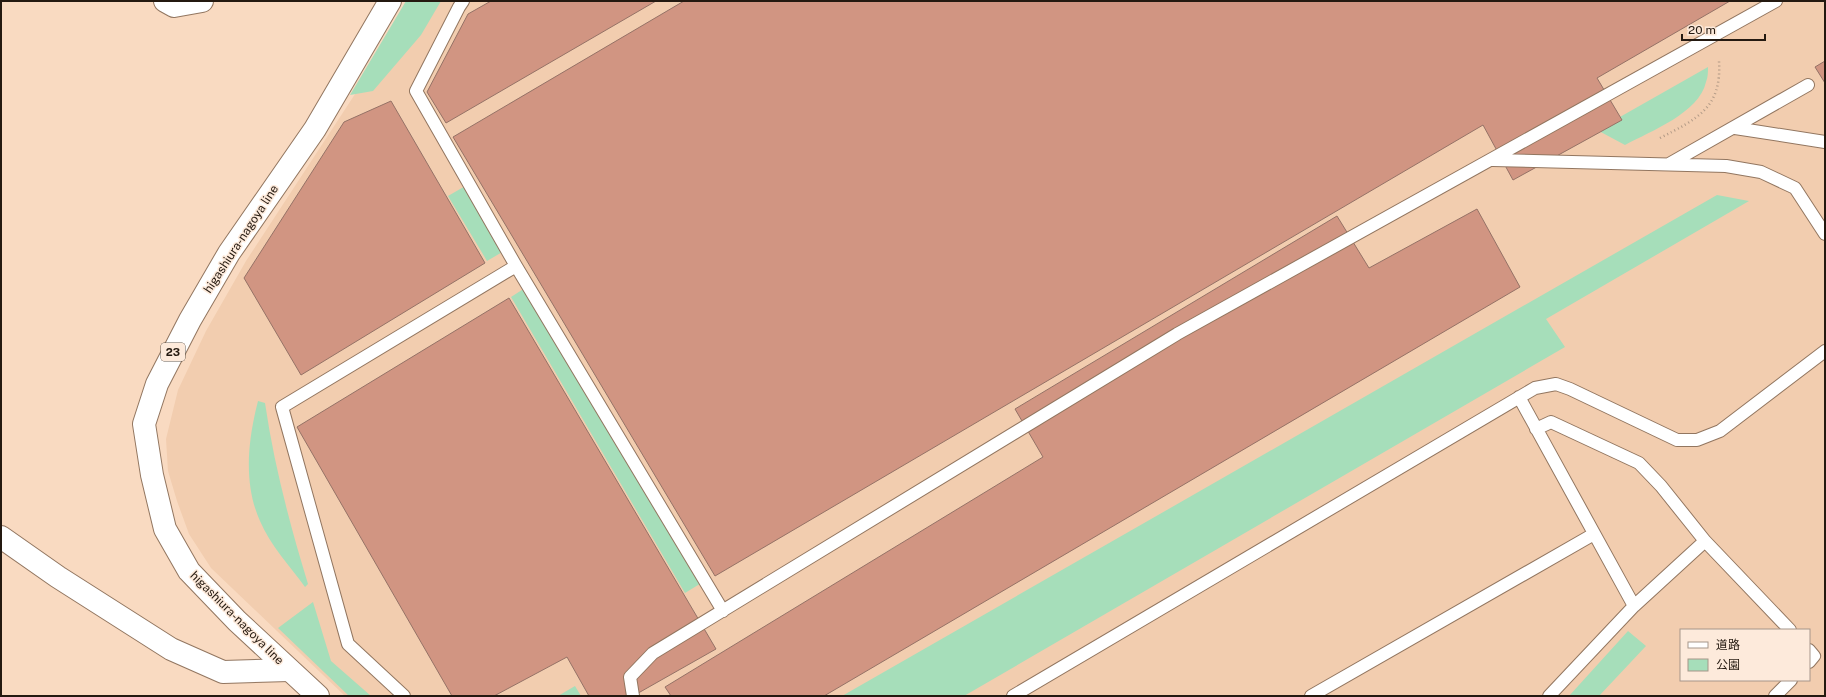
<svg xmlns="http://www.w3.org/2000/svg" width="1826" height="697" font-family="'Public Sans','Noto Sans JP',sans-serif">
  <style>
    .built { fill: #f2cdaf; fill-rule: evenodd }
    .green { fill: #a6deba }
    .building { fill: #d19582; stroke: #957266 }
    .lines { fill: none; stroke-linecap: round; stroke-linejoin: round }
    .service-casing { stroke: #927660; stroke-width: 14 }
    .minor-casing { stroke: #927660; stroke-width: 24 }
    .primary-casing { stroke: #927660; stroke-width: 24 }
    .path { stroke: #b29a86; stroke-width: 2.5; stroke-dasharray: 1 3; stroke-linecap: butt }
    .service { stroke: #fff; stroke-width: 12 }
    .minor { stroke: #fff; stroke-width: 22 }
    .primary { stroke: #fff; stroke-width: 22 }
    .labels { text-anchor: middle; stroke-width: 3; stroke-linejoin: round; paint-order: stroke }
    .shield { fill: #fdeadb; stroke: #65584d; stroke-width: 1 }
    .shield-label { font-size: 11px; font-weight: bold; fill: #241910 }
    .street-label { font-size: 12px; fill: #241910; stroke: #fdeadb }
  </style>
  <rect width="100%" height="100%" fill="#f9dac1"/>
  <path class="built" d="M410 1H1825V696H345L211 568 189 534 177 501 168 471 166 439 178 390 206 331 246 261 374 65ZM1681 630H1809V680H1681Z"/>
  <path class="green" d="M406 1H441L421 35 373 91 350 95Z
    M1708 67C1708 72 1708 77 1706 82 1699 113 1651 131 1625 145L1597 130Z
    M467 185 504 251 487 261 448 196Z
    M1717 195 1749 201 1546 319 1565 347 964 696H842Z
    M525 288 703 582 685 593 511 297Z
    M258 401 265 403C274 465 290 525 308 584L305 587C290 566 270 545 260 521 243 483 248 440 258 401Z
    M313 602 331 661 371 696H349L278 628Z
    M1628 631 1646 646 1599 696H1569Z
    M575 686 581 696H558Z"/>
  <path class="building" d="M491 1H656L446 123 427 92 468 14Z
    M684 1H1730L1597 78 1622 120 1513 180 1483 125 715 576 453 137Z
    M1825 61V83L1815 67Z
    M391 101 485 263 301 375 244 278 344 122Z
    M1477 209 1520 287 824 696H671L665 687 1043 457 1015 409 1337 216 1369 268Z
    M509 298 716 649 633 696H589L567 657 494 696H452L297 427Z"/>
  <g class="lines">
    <g class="service-casing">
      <path id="service" d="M463 1 459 7 416 91 516 266 723 611
        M1735 128 1825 142
        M1493 160 1726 166 1761 172 1795 188 1825 234
        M1669 164 1808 85
        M1519 397 1634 606 1549 696
        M1536 429 1551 422 1639 463 1661 486 1705 541
        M1634 606 1705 541 1790 630
        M1809 650 1814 656 1809 662
        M404 696 348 644 282 407 516 266
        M633 696 630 677 653 653 1177 334 1776 1
        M1013 696 1535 388 1556 384 1570 389 1677 440H1697L1720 431 1825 351
        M1311 696 1594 534
        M1775 696 1791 680"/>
    </g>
    <g class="minor-casing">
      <path id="minor" d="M165 1 174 6 202 1
        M1 537 58 577 171 649 223 672 289 670"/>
    </g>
    <g class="primary-casing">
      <path id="primary" d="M318 696 237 621 189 571 165 529 152 475 144 424 157 384 190 320 229 253 315 129 390 1"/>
    </g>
    <path class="path" d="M1660 138C1697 119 1722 108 1719 61"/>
    <use href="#service" class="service"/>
    <use href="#minor" class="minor"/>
    <use href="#primary" class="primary"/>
  </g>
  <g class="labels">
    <rect class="shield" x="161" y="343" width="24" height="18" rx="3"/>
    <g class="shield-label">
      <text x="173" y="356">23</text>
    </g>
    <g class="street-label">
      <text transform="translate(241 239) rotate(-57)" y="4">higashiura-nagoya line</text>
      <text transform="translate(237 618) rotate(45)" y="4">higashiura-nagoya line</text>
    </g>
  </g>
  <rect width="1826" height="697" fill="none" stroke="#241910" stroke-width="4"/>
  <rect x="1680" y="629" width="130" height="52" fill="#fdeadb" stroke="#a6968a"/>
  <rect x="1688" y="642" width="20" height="6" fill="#ffffff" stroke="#a6968a"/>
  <text x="1716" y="649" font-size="12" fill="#241910">道路</text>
  <rect x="1688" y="659" width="20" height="12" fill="#a6deba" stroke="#a6968a"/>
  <text x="1716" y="669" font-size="12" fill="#241910">公園</text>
  <path d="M1682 34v6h83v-6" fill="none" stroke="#241910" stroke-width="2"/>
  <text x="1688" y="34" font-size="12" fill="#241910" stroke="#fdeadb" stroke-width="3" paint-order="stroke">20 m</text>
</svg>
